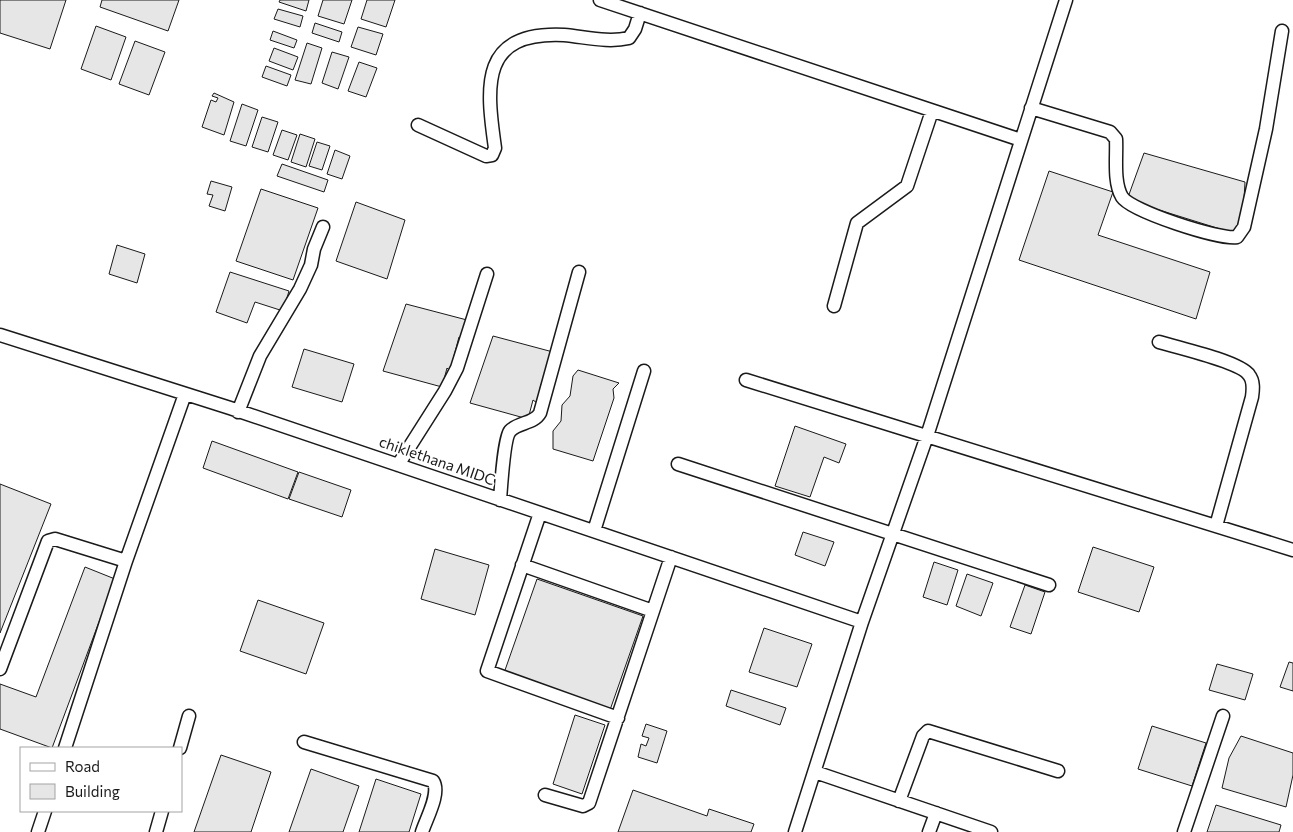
<svg xmlns="http://www.w3.org/2000/svg" width="1293" height="832" font-family="Commissioner,sans-serif">
  <style>
    .building { fill: #e6e6e6; stroke: #1a1a1a }
    .lines { fill: none; stroke-linecap: round; stroke-linejoin: round }
    .minor-casing { stroke: #1a1a1a; stroke-width: 15 }
    .minor { stroke: #fff; stroke-width: 12 }
    .labels { text-anchor: middle; stroke-width: 4; stroke-linejoin: round; paint-order: stroke }
    .street-label { font-size: 15px; fill: #1a1a1a; stroke: #fff }
  </style>
  <rect width="100%" height="100%" fill="#fff"/>
  <path class="building" d="M0 0H66L50 49 0 33Z
    M102 0H179L168 31 100 7Z
    M280 0H309L306 11 279 2Z
    M323 0H352L344 24 318 16Z
    M367 0H395L386 27 361 19Z
    M278 9 303 16 300 27 274 19Z
    M315 23 342 32 339 42 312 33Z
    M96 26 126 37 111 80 81 69Z
    M358 27 383 34 376 55 351 47Z
    M273 31 297 40 294 48 270 40Z
    M135 41 165 52 149 95 119 84Z
    M307 43 322 48 311 84 295 80Z
    M274 48 298 57 293 70 269 61Z
    M332 52 349 57 338 89 322 83Z
    M359 62 377 68 366 97 348 91Z
    M266 66 291 75 287 86 262 77Z
    M214 93 234 102 224 135 202 127 211 100 216 102 218 98 212 96Z
    M242 104 258 110 246 146 230 141Z
    M262 117 278 122 268 152 252 147Z
    M282 130 297 135 288 160 273 155Z
    M300 134 315 139 306 167 291 162Z
    M317 142 330 146 322 170 309 166Z
    M335 150 350 156 342 179 327 174Z
    M1144 153 1245 182 1243 217 1233 233 1127 200Z
    M282 164 328 180 324 192 277 176Z
    M1049 171 1113 192 1098 235 1210 272 1196 319 1019 260Z
    M211 181 232 187 225 211 209 206 213 195 207 194Z
    M261 189 318 208 293 280 236 261Z
    M356 202 405 220 387 279 336 261Z
    M117 245 145 254 137 283 109 274Z
    M230 272 289 291 283 311 255 302 247 323 216 312Z
    M406 304 467 320 462 339 459 337 450 371 447 368 442 387 383 371Z
    M493 336 553 352 542 387 541 384 537 403 533 400 528 419 470 403Z
    M304 349 354 364 342 402 292 387Z
    M578 370 619 383 613 389 614 398 593 461 553 449V431L561 421 562 405 570 396 573 376Z
    M795 426 846 444 839 463 824 457 810 497 775 486Z
    M212 441 298 472 288 499 203 468Z
    M299 472 351 490 342 517 289 499Z
    M0 484 51 504 0 633Z
    M803 532 834 542 825 566 795 555Z
    M1093 547 1154 567 1139 612 1078 592Z
    M435 549 489 565 475 615 421 599Z
    M934 562 958 570 947 605 923 597Z
    M85 567 115 579 52 748 0 729V684L36 697Z
    M967 574 993 583 981 616 956 606Z
    M537 579 643 616 610 710 504 673Z
    M1025 585 1045 592 1031 634 1010 627Z
    M258 600 324 623 306 674 240 651Z
    M764 628 812 644 797 687 749 672Z
    M1289 662 1293 663V691L1280 687Z
    M1217 664 1253 674 1245 700 1209 690Z
    M731 690 786 708 780 725 726 706Z
    M575 715 605 725 582 794 553 784Z
    M646 724 667 731 657 763 638 757 641 744 646 746 649 738 642 736Z
    M1152 726 1206 743 1192 786 1138 769Z
    M1241 736 1293 753V775L1286 807 1222 788 1229 758Z
    M221 755 271 772 251 832H194Z
    M311 769 359 786 343 832H289Z
    M376 779 421 794 409 832H359Z
    M633 790 707 816 709 809 754 824 751 832H618Z
    M1216 805 1281 825 1279 832H1207Z"/>
  <g class="lines">
    <g class="minor-casing">
      <path id="minor" d="M600 0 1021 140
        M1031 108 1110 132 1116 139C1117 156 1113 182 1122 197 1131 211 1219 240 1237 237L1244 227 1266 129 1282 31
        M418 125 486 156 492 155 495 148C486 85 480 31 564 35 586 37 608 43 629 38L635 29 640 13
        M834 306 857 223 907 186 932 111
        M0 335 230 408 862 622
        M1159 342C1176 347 1241 362 1249 375 1254 381 1253 390 1252 397L1216 526
        M746 380 1293 550
        M238 412 260 356 300 289 311 265 314 249 323 227
        M678 464 1049 585
        M398 465 445 391 457 368 487 274
        M500 500C501 487 504 438 510 431 518 422 534 424 540 413L579 272
        M540 513 487 671 618 718
        M594 531 644 371
        M522 565 653 611
        M0 669 48 541 55 539 126 561
        M304 742 433 781C441 793 426 819 422 832
        M65 748 126 561 185 394
        M180 748 189 716
        M815 772 991 832
        M545 795 583 806 589 803 671 557
        M899 801 923 736 928 731 1058 771
        M38 832 45 811
        M156 832 162 811
        M795 832 862 622 927 436 1066 0
        M929 832 936 813
        M1184 832 1223 716"/>
    </g>
    <use href="#minor" class="minor"/>
  </g>
  <g class="labels">
    <g class="street-label">
      <text transform="translate(437 461) rotate(19)" y="5">chiklethana MIDC</text>
    </g>
  </g>
  <rect x="20" y="747" width="162" height="65" fill="#ffffff" stroke="#a3a3a3"/>
  <rect x="30" y="763" width="25" height="8" fill="#ffffff" stroke="#a3a3a3"/>
  <text x="65" y="772" font-size="15" fill="#1a1a1a">Road</text>
  <rect x="30" y="784" width="25" height="15" fill="#e6e6e6" stroke="#a3a3a3"/>
  <text x="65" y="797" font-size="15" fill="#1a1a1a">Building</text>
</svg>
